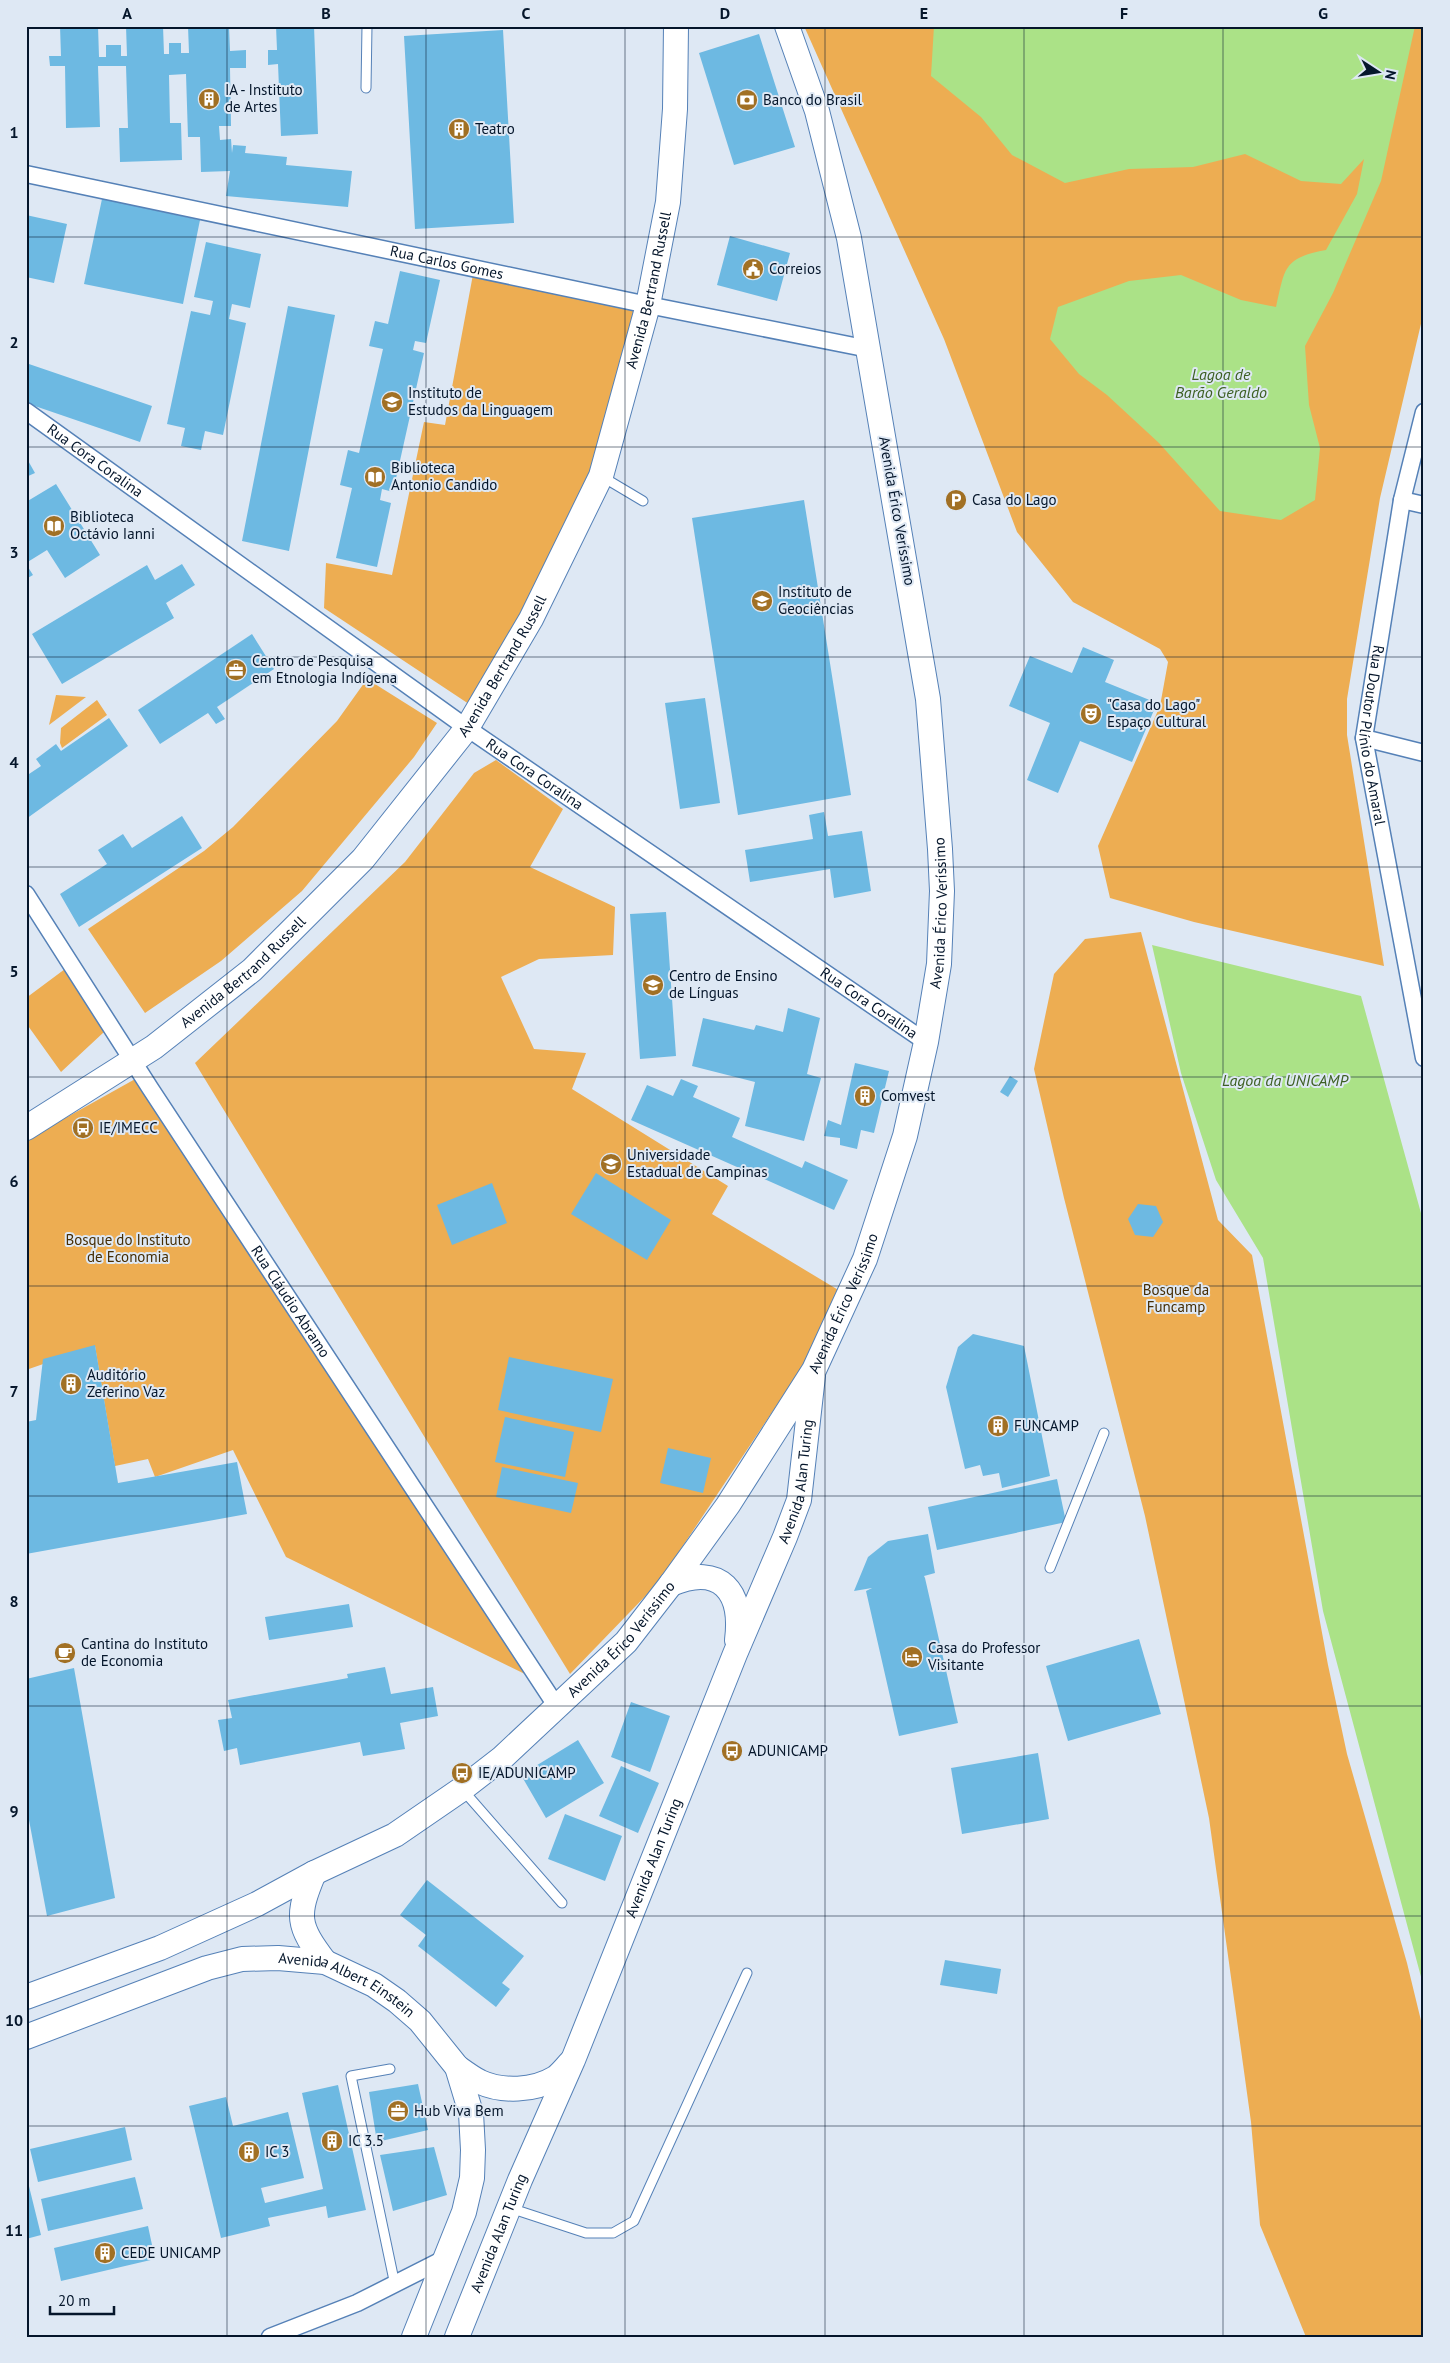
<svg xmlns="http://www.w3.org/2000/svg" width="1450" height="2363" font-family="'PT Sans',sans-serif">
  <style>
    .green { fill: #edad52 }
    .water { fill: #abe287 }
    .building { fill: #6db9e2 }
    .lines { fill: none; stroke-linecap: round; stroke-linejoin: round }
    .lane-casing { stroke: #5581b7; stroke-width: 11 }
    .street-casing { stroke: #5581b7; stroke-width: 19 }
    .secondary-casing { stroke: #5581b7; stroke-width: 26 }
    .lane { stroke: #fff; stroke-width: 9 }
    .street { stroke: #fff; stroke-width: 16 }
    .secondary { stroke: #fff; stroke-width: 24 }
    .grid { fill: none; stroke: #05162b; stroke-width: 1; stroke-opacity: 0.55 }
    .labels { text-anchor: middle; stroke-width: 4; stroke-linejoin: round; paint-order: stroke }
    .poi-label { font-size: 15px; fill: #05162b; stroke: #dee8f4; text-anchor: start }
    .street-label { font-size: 15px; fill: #05162b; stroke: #dee8f4 }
    .park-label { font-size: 15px; fill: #462d03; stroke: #dee8f4 }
    .water-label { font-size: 16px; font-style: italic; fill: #3d6023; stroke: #dee8f4 }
    .neatline { fill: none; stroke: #05162b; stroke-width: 2 }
    .grid-label { font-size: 16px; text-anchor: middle; font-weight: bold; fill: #05162b }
  </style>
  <rect width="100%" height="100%" fill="#dee8f4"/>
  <path class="green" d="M804 26H1424V311L1380 498 1347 699V735L1384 966 1194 922 1110 898 1098 846 1160 706 1168 662 1160 649 1073 602 1017 532 944 339Z
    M474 269 648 305 619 412 478 710 324 608 326 563 392 575 424 422 445 425Z
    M367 679 437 723 414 757 302 891 221 961 145 1013 88 929 204 851 233 827 337 721Z
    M56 695 86 697 49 725Z
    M97 700 107 715 62 748 60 743 61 728Z
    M496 760 563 809 530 867 615 907 613 955 539 959 501 977 534 1049 586 1053 572 1089 728 1186 712 1214 840 1291 801 1369 658 1583 570 1674 195 1063 405 862 474 773Z
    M1141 932 1218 1220 1252 1255 1328 1665 1347 1754 1407 1963 1424 2033V2337H1306L1260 2225 1251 2122 1209 1818 1145 1516 1064 1198 1034 1069 1054 974 1085 939Z
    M65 969 104 1032 61 1072 26 1023V998Z
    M137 1078 529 1676 286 1557 233 1450 155 1477 148 1459 115 1466 95 1346 26 1370V1140Z"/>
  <path class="water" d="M934 26H1415L1381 181 1333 293 1305 346 1309 405 1320 448 1315 500 1281 520 1220 511 1159 443 1107 395 1079 374 1050 339 1058 307 1129 281 1181 275 1241 300 1276 307C1285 268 1283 258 1326 250L1357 194 1364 159 1341 184 1301 181 1245 154 1193 167 1129 169 1065 183 1012 155 981 117 931 76Z
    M1152 945 1361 996 1424 1224V1988L1323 1611 1263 1258 1216 1180 1181 1073Z"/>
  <path class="building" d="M60 26H98L99 57H106V45H121V56H127L126 26H163L164 54H169V43H181V53H189L188 26H229L230 51 246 50V68H230L231 126H219L220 140 231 139 232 153 233 145 246 146 245 153 287 157 286 165 352 171 348 207 226 196 230 171 201 172 200 137H188L186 74 169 75 170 123H181L182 160 120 162 119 128H128L126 66H98L100 127 66 128 65 66H50L49 56H61Z
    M276 26H314L318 134 281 136 278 64 268 65V50H277Z
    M503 30 514 223 415 229 404 36Z
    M759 34 795 147 734 165 699 53Z
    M102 199 200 220 183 304 84 284Z
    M26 215 67 224 54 283 26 277Z
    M730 236 790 253 777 301 717 285Z
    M206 242 261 254 250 308 232 304 229 319 246 323 223 435 205 431 201 450 181 446 185 428 167 424 191 311 210 315 213 301 194 297Z
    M400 271 440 280 426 343 415 341 413 350 424 353 393 492 382 489 380 500 391 503 377 567 336 558 352 488 340 485 348 450 359 453 383 349 369 346 375 321 388 324Z
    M288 306 335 315 289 551 242 541Z
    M26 363 152 406 140 442 26 403Z
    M26 457 35 473 26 477Z
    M56 484 100 555 65 578 47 550 26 563V502Z
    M804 500 851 795 738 815 692 518Z
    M26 564 33 575 26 579Z
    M182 564 195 585 166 603 174 618 62 684 32 634 147 565 155 580Z
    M252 634 274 669 217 707 225 719 216 724 208 713 160 744 138 710Z
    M1083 647 1114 660 1105 682 1157 703 1132 762 1080 741 1058 793 1027 780 1050 723 1009 706 1030 656 1072 673Z
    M705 698 720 803 680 809 665 703Z
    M109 718 128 746 26 819V776L41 766 36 759 56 744 61 751Z
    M824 812 828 836 862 831 871 891 834 898 830 869 750 882 745 850 813 839 809 815Z
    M182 816 202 848 79 927 60 894 107 864 98 850 123 834 132 848Z
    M666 912 676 1056 640 1059 630 914Z
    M788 1008 820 1018 807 1074 821 1078 804 1141 745 1126 755 1082 692 1066 703 1018 754 1030 756 1025 783 1032Z
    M855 1063 889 1071 874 1133 861 1130 857 1149 840 1145V1138L824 1136 828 1120 841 1125Z
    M1010 1076 1018 1081 1008 1097 1000 1092Z
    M681 1079 698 1086 693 1097 740 1118 732 1137 802 1168 805 1161 848 1180 834 1210 631 1120 647 1085 673 1096Z
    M596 1173 671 1220 647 1260 571 1214Z
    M492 1183 507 1223 452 1245 437 1205Z
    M1138 1204 1156 1206 1163 1222 1153 1237 1135 1235 1128 1219Z
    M973 1334 1024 1346 1050 1476 1002 1488 999 1473 983 1476 980 1465 965 1469 946 1387 958 1347Z
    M95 1345 118 1483 237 1462 247 1514 26 1554V1422L36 1420 43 1359Z
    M509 1357 613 1379 601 1432 498 1410Z
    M505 1417 574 1432 565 1477 495 1462Z
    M668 1448 711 1458 703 1493 660 1483Z
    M502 1467 578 1483 571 1513 496 1497Z
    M1057 1479 1066 1522 937 1550 928 1507Z
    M928 1534 935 1573 924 1576 925 1578 958 1723 899 1736 866 1591 872 1588 854 1591 868 1557 888 1541Z
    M349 1604 353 1627 269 1640 265 1617Z
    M1139 1639 1161 1714 1068 1741 1046 1666Z
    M385 1667 391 1694 433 1687 438 1716 400 1723 405 1749 363 1756 360 1742 240 1765 237 1748 224 1751 218 1720 232 1718 228 1700 348 1678 347 1674Z
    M74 1668 115 1898 47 1916 26 1804V1679Z
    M631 1702 670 1716 650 1772 611 1757Z
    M578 1740 604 1783 546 1818 521 1775Z
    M1038 1753 1049 1819 962 1834 951 1768Z
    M621 1766 659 1783 638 1833 599 1816Z
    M565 1814 622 1836 605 1881 548 1859Z
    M427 1880 524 1956 502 1983 510 1989 496 2007 418 1946 426 1935 400 1915Z
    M945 1960 1001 1969 997 1994 940 1985Z
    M418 2084 428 2130 377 2142 369 2092Z
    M338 2085 366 2210 328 2218 326 2206 268 2218 270 2226 221 2238 189 2106 226 2097 233 2126 288 2112 304 2178 261 2188 265 2203 323 2189 302 2093Z
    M125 2127 132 2160 38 2182 30 2149Z
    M434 2147 447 2195 393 2211 380 2155Z
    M26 2174 41 2235 26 2239Z
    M135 2177 143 2209 48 2231 41 2199Z
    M148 2226 155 2259 61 2281 54 2248Z"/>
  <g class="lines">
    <g class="lane-casing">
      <path id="lane" d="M366 88 367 26
        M601 476 643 501
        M1050 1568 1104 1433
        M462 1789 562 1903
        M390 2069 351 2076 395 2285
        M510 2208 586 2233H613L634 2221 747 1973"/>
    </g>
    <g class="street-casing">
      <g id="street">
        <path id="s1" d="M26 174 648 305 869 349"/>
        <path id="s2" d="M26 411 467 728 926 1042"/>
        <path id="s3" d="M1424 412 1402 500 1364 738 1424 1058"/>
        <path d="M1402 500 1424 505"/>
        <path d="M1364 738 1424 753"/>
        <path id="s4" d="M26 894 150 1088 557 1707"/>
        <path d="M270 2337 357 2303 446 2258"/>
      </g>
    </g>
    <g class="secondary-casing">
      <g id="secondary">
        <path id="s5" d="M26 1128 154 1047 252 970 363 859 467 728 531 619 601 476 648 305 668 202 675 109 676 26"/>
        <path d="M671 1584C721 1563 743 1592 737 1640"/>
        <path d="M314 1873C296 1916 297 1925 325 1962"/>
        <path id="s6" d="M26 1997 160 1948 257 1904 314 1873 395 1835 462 1789 502 1758 626 1642 671 1584 728 1505 814 1370 865 1259 905 1136 926 1042 939 964 942 891 940 849 928 699 849 238 817 111 787 26"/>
        <path id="s7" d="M26 2037 207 1968 242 1959 278 1958 325 1962 374 1985 397 2001 420 2021 457 2067 471 2113 473 2150 472 2178 464 2212 414 2337"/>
        <path d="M457 2067C464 2072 472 2078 480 2082 502 2092 534 2091 555 2078 561 2074 566 2067 571 2062"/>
        <path id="s8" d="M457 2337 520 2180 573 2060 735 1654 785 1537 799 1500 813 1376"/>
      </g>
    </g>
    <use href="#lane" class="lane"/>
    <use href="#street" class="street"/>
    <use href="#secondary" class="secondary"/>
  </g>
  <path class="grid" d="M227 26V2337M426 26V2337M625 26V2337M825 26V2337M1024 26V2337M1223 26V2337M26 237H1424M26 447H1424M26 657H1424M26 867H1424M26 1077H1424M26 1286H1424M26 1496H1424M26 1706H1424M26 1916H1424M26 2126H1424"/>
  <defs>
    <g id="building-disc" transform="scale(1.125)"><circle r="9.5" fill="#a17024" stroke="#dee8f4"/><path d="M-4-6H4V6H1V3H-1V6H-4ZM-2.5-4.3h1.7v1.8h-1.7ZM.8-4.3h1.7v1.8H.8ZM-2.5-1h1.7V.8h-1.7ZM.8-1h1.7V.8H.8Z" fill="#fff"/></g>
    <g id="bank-disc" transform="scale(1.125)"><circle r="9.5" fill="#a17024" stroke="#dee8f4"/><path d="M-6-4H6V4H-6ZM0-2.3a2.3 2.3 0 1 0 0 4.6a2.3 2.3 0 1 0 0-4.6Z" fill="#fff"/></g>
    <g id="civic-disc" transform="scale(1.125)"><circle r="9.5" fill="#a17024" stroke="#dee8f4"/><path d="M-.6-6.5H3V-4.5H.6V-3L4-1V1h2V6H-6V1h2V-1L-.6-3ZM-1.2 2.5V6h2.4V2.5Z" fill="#fff"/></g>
    <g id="university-disc" transform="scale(1.125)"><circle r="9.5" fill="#a17024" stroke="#dee8f4"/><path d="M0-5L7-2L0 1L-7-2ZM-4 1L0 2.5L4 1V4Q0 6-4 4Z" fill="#fff"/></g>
    <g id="library-disc" transform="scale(1.125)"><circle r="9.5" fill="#a17024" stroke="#dee8f4"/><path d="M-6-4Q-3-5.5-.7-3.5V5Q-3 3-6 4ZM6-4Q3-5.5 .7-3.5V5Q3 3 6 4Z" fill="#fff"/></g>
    <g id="parking-disc" transform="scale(1.125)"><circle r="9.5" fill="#a17024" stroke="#dee8f4"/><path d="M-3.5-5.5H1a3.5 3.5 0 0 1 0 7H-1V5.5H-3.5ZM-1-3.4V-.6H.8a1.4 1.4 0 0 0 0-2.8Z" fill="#fff"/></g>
    <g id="office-disc" transform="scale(1.125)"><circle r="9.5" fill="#a17024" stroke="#dee8f4"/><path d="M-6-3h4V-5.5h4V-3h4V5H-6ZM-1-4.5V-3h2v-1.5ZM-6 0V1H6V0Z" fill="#fff"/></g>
    <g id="theatre-disc" transform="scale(1.125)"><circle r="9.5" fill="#a17024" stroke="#dee8f4"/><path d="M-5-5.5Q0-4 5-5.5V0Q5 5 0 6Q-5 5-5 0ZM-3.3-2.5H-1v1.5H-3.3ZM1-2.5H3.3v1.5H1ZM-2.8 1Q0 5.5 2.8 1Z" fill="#fff"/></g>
    <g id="bus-disc" transform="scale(1.125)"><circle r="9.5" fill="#a17024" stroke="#dee8f4"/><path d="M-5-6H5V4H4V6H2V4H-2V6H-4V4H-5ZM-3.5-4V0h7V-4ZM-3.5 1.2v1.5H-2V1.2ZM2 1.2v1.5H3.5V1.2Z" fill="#fff"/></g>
    <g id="cafe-disc" transform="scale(1.125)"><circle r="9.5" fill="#a17024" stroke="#dee8f4"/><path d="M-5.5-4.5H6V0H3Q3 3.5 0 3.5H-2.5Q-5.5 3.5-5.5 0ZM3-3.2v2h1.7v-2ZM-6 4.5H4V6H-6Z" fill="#fff"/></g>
    <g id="hotel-disc" transform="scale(1.125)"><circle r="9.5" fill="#a17024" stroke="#dee8f4"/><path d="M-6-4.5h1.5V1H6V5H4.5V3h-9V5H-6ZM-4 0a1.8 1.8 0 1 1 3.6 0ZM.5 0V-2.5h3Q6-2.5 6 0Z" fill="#fff"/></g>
  </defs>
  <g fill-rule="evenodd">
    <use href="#building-disc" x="209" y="99"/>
    <use href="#bank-disc" x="747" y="100"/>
    <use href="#building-disc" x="459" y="129"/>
    <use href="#civic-disc" x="753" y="269"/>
    <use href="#university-disc" x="392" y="402"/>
    <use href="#library-disc" x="375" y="477"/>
    <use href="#parking-disc" x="956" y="500"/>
    <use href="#library-disc" x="54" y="526"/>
    <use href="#university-disc" x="762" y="601"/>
    <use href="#office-disc" x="236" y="670"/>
    <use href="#theatre-disc" x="1091" y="714"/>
    <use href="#university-disc" x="653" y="985"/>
    <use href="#building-disc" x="865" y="1096"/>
    <use href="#bus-disc" x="83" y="1128"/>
    <use href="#university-disc" x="611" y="1164"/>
    <use href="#building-disc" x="71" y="1384"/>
    <use href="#building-disc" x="998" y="1426"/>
    <use href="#cafe-disc" x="65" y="1653"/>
    <use href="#hotel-disc" x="912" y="1657"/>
    <use href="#bus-disc" x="732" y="1751"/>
    <use href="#bus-disc" x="462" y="1773"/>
    <use href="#office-disc" x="398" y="2111"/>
    <use href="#building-disc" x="332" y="2141"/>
    <use href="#building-disc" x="249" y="2152"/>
    <use href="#building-disc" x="105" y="2253"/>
  </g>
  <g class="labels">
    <g class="poi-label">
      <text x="225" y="95">IA - Instituto<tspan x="225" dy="17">de Artes</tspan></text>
      <text x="763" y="105">Banco do Brasil</text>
      <text x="475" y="134">Teatro</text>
      <text x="769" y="274">Correios</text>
      <text x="408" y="398">Instituto de<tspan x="408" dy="17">Estudos da Linguagem</tspan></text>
      <text x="391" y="473">Biblioteca<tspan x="391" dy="17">Antonio Candido</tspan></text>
      <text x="972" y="505">Casa do Lago</text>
      <text x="70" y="522">Biblioteca<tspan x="70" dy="17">Octávio Ianni</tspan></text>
      <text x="778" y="597">Instituto de<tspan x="778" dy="17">Geociências</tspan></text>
      <text x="252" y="666">Centro de Pesquisa<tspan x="252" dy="17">em Etnologia Indígena</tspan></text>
      <text x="1107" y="710">"Casa do Lago"<tspan x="1107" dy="17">Espaço Cultural</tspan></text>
      <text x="669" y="981">Centro de Ensino<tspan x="669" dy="17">de Línguas</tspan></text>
      <text x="881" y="1101">Comvest</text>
      <text x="99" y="1133">IE/IMECC</text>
      <text x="627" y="1160">Universidade<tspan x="627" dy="17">Estadual de Campinas</tspan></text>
      <text x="87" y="1380">Auditório<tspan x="87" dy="17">Zeferino Vaz</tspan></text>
      <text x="1014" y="1431">FUNCAMP</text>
      <text x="81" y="1649">Cantina do Instituto<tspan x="81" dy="17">de Economia</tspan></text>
      <text x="928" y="1653">Casa do Professor<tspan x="928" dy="17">Visitante</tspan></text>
      <text x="748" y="1756">ADUNICAMP</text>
      <text x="478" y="1778">IE/ADUNICAMP</text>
      <text x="414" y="2116">Hub Viva Bem</text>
      <text x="348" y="2146">IC 3.5</text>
      <text x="265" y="2157">IC 3</text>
      <text x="121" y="2258">CEDE UNICAMP</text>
    </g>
    <g class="street-label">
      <text dy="5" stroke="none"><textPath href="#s1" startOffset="430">Rua Carlos Gomes</textPath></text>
      <text dy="5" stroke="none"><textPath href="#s5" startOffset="1078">Avenida Bertrand Russell</textPath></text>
      <text dy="5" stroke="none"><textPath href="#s2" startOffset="85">Rua Cora Coralina</textPath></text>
      <text transform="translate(897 511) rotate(80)" y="5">Avenida Érico Veríssimo</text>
      <text dy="5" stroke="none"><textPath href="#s5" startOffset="672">Avenida Bertrand Russell</textPath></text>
      <text dy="5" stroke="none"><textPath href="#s3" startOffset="329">Rua Doutor Plínio do Amaral</textPath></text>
      <text dy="5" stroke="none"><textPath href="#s2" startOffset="625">Rua Cora Coralina</textPath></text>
      <text dy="5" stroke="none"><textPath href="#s6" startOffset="1514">Avenida Érico Veríssimo</textPath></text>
      <text dy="5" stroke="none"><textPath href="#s5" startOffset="268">Avenida Bertrand Russell</textPath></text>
      <text dy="5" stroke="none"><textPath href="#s2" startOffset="1030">Rua Cora Coralina</textPath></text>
      <text dy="5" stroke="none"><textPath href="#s4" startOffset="486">Rua Cláudio Abramo</textPath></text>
      <text dy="5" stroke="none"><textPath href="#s6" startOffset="1109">Avenida Érico Veríssimo</textPath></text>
      <text dy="5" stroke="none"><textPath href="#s8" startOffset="922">Avenida Alan Turing</textPath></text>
      <text dy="5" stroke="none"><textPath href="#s6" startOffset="704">Avenida Érico Veríssimo</textPath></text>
      <text dy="5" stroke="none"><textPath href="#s8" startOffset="518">Avenida Alan Turing</textPath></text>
      <text dy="5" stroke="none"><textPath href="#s7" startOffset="341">Avenida Albert Einstein</textPath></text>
      <text dy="5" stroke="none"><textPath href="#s8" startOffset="112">Avenida Alan Turing</textPath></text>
    </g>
    <g class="park-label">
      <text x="128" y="1245">Bosque do Instituto<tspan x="128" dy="17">de Economia</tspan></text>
      <text x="1176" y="1295">Bosque da<tspan x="1176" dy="17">Funcamp</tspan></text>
    </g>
    <g class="water-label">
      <text x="1221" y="380">Lagoa de<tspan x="1221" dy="18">Barão Geraldo</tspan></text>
      <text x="1285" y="1086">Lagoa da UNICAMP</text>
    </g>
  </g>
  <rect width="1450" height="2363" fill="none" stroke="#dee8f4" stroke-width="55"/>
  <g transform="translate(1378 72) rotate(102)" stroke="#dee8f4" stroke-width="4" paint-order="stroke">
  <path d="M0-4L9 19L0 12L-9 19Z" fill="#05162b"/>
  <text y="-8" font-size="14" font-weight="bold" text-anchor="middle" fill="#05162b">N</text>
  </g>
  <path d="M50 2306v8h64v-8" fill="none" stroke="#05162b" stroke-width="2.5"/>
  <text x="58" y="2306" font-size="15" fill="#05162b" stroke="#dee8f4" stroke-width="4" paint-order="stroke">20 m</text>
  <rect x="28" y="28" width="1394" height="2308" class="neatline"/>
  <g class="grid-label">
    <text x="127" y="19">A</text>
    <text x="326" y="19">B</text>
    <text x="526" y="19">C</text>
    <text x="725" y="19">D</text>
    <text x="924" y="19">E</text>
    <text x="1124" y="19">F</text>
    <text x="1323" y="19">G</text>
    <text x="14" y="138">1</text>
    <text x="14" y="348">2</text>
    <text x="14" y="558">3</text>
    <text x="14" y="768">4</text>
    <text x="14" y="977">5</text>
    <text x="14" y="1187">6</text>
    <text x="14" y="1397">7</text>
    <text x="14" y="1607">8</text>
    <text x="14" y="1817">9</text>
    <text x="14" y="2026">10</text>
    <text x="14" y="2236">11</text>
  </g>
</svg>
